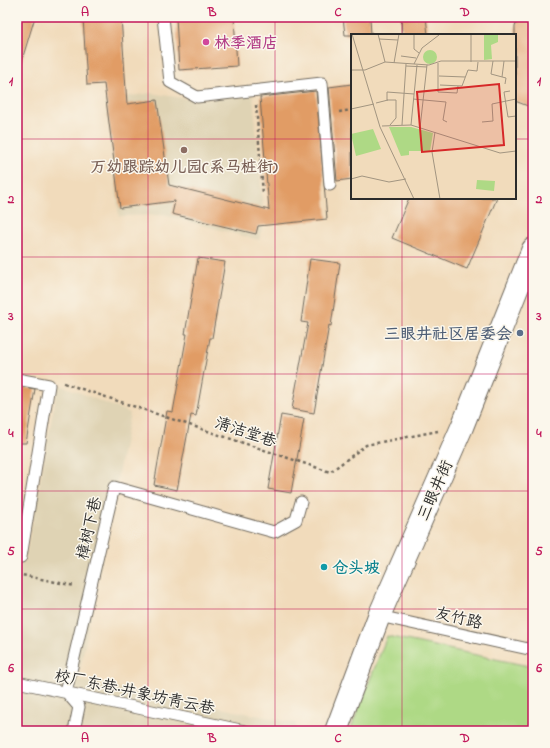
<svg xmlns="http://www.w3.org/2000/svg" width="550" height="748" font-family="'Indie Flower','LXGW WenKai TC',sans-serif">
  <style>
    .built { fill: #dfd3b4 }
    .green { fill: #aed985; stroke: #6c8258 }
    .building { fill: #e19c65 }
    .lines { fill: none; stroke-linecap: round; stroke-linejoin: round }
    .lane-casing { stroke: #70695d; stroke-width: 13 }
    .street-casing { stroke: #70695d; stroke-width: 24 }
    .path { stroke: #70695d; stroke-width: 2.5; stroke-dasharray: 3 3; stroke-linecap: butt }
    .lane { stroke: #fff; stroke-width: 11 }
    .street { stroke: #fff; stroke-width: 22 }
    .grid { fill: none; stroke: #c2185b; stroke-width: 1; stroke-opacity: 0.55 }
    .hotel-dot { fill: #d1479c; stroke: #fbf7ec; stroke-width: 1.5 }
    .education-dot { fill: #8d6e63; stroke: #fbf7ec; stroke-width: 1.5 }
    .service-dot { fill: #5c6f8a; stroke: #fbf7ec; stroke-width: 1.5 }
    .culture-dot { fill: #0f9aa8; stroke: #fbf7ec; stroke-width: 1.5 }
    .labels { text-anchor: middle; stroke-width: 3; stroke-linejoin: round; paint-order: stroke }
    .hotel-label { font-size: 16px; font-weight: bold; fill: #b23c85; stroke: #fbf7ec; text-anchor: start }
    .education-label { font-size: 16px; font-weight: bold; fill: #785e54; stroke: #fbf7ec }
    .service-label { font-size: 16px; font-weight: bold; fill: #4e5e75; stroke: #fbf7ec; text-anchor: end }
    .street-label { font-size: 16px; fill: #2b2b2b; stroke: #fbf7ec }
    .culture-label { font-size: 16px; font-weight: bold; fill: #0d838f; stroke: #fbf7ec; text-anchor: start }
    .inset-road { fill: none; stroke: #a29581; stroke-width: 1 }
    .view { fill: #d62828; fill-opacity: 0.15; stroke: #d62828; stroke-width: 2 }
    .inset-edge { fill: none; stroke: #2b2b2b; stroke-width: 2 }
    .neatline { fill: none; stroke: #c2185b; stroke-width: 1.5 }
    .grid-label { font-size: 13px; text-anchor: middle; font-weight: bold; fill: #c2185b }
  </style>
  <rect width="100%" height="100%" fill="#fbf7ec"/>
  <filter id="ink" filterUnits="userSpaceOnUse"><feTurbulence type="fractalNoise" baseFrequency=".025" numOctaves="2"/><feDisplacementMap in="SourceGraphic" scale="8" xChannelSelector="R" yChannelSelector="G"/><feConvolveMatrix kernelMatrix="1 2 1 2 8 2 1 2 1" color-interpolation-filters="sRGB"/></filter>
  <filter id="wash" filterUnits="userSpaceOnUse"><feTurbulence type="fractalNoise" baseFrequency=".012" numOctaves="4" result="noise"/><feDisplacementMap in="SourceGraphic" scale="16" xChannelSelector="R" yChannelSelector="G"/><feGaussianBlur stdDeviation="0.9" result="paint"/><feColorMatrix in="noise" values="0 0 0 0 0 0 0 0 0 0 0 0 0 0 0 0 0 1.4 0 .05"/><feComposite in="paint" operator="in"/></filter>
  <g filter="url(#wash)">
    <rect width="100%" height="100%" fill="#f1dbbb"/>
    <path class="built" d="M151 93 194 100 253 94 264 220 259 240 164 215 119 216 105 100Z
      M58 384 130 413 78 680 296 723 295 731H17V559L25 562Z"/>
    <path class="green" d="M387 636 533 667V731H350Z"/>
    <g id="blocks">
      <path class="building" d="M17 17H35L21 63 17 62Z
        M83 17H121L127 104 157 100 169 185 269 210 260 97 316 91 327 219 258 226 256 234 172 214 175 201 120 208 104 84 87 85Z
        M176 17H234L237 66 179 70Z
        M343 17H370L371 35H345Z
        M401 17H426L428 35H402Z
        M518 17H533V108L515 101V27Z
        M352 84V179L337 181 329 87Z
        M409 198H497L467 269 392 238Z
        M198 258 225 262 212 338H210L196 416 191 415 177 490 154 485 167 411 173 412 187 334H185Z
        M310 259 340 263 331 326 329 325 314 413 292 409 308 323 301 322Z
        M17 386 35 389 26 443H17Z
        M281 415 304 419 291 493 268 489Z"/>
    </g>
  </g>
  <g filter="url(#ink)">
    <use href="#blocks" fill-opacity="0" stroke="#70695d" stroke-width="1"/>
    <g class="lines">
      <g class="lane-casing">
        <path id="lane" d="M163 17 170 82 197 97 322 83 330 185
          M17 379 49 385 21 557 17 556
          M379 616 533 650
          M17 682 245 731
          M74 731 79 707 66 692 114 487 274 532 296 520 301 502"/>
      </g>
      <g class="street-casing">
        <path id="street" d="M336 731 379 616 462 427 533 249"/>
      </g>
      <path class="path" d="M256 105 263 194
        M339 112 352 110
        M64 383 330 472 366 445 438 431
        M17 574 75 586"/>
      <use href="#lane" class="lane"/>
      <use href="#street" class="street"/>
    </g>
  </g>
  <path class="grid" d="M148 17V731M275 17V731M402 17V35M17 139H352M515 139H533M402 198V731M17 257H533M17 374H533M17 491H533M17 609H533"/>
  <circle class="hotel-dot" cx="206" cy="42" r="4"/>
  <circle class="education-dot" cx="184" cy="150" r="4"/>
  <circle class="service-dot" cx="520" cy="333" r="4"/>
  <circle class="culture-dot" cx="324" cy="567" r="4"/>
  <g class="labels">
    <g class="hotel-label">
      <text x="214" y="48">林季酒店</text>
    </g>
    <g class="education-label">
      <text x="184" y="172">万幼跟踪幼儿园(系马桩街)</text>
    </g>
    <g class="service-label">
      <text x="512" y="339">三眼井社区居委会</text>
    </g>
    <g class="street-label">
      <text transform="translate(246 431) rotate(18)" y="6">清洁堂巷</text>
      <text transform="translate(434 490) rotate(-66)" y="6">三眼井街</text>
      <text transform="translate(88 528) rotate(-77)" y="6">樟树下巷</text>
      <text transform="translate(459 617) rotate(13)" y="6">友竹路</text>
      <text transform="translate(135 691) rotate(12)" y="6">校厂东巷·井象坊青云巷</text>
    </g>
    <g class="culture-label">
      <text x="332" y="573">仓头坡</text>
    </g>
  </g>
  <g transform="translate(351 34)">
    <rect width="165" height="165" fill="#f1dbbb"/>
    <path d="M133 0H147V8L140 11 141 25 133 26ZM72 23a7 7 0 1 1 14 0a7 7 0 1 1-14 0ZM38 93H60L82 99 79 117H58V121L50 122ZM22 95 30 115 5 122 0 100ZM126 146 144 147 143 157 125 155Z" fill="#aed985"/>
    <path class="inset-road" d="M1 0 29 93 63 165M27 0 34 28M63 0V15L68 19M120 0V28M28 5 47 6M50 22 65 24M142 27 140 40 155 44 154 50M43 29 48 0M87 29V58L106 59 107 52M63 30 71 14 88 1M55 32 76 33M0 36H14L34 28 78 31 90 27H165M88 42 114 43M151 43 153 27M89 51 111 52 117 36 126 37 127 28M159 57 153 58 157 83 165 82M62 65 95 68 92 86 96 88M25 69 37 66M0 75 23 70M131 88 142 87 141 70 165 65M39 91 45 84V66H36V58L63 60M51 91 55 30M60 91 66 31M31 92 60 91 149 119 165 117M69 94 76 31M84 98 81 118 89 165M0 145 11 142 38 148 55 145"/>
    <path class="view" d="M148 50 153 111 71 118 66 58Z"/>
    <rect width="165" height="165" class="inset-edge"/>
  </g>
  <rect width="550" height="748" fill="none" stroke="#fbf7ec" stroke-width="44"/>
  <rect x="22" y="22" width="506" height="704" class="neatline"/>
  <g class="grid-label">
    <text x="85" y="16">A</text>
    <text x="212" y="16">B</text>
    <text x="338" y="16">C</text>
    <text x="465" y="16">D</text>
    <text x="11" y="85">1</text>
    <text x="539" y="85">1</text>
    <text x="11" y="203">2</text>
    <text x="539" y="203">2</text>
    <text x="11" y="320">3</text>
    <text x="539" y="320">3</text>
    <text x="11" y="437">4</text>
    <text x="539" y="437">4</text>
    <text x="11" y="555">5</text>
    <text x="539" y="555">5</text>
    <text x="11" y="672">6</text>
    <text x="539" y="672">6</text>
    <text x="85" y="742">A</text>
    <text x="212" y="742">B</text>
    <text x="338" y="742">C</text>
    <text x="465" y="742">D</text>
  </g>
</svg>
